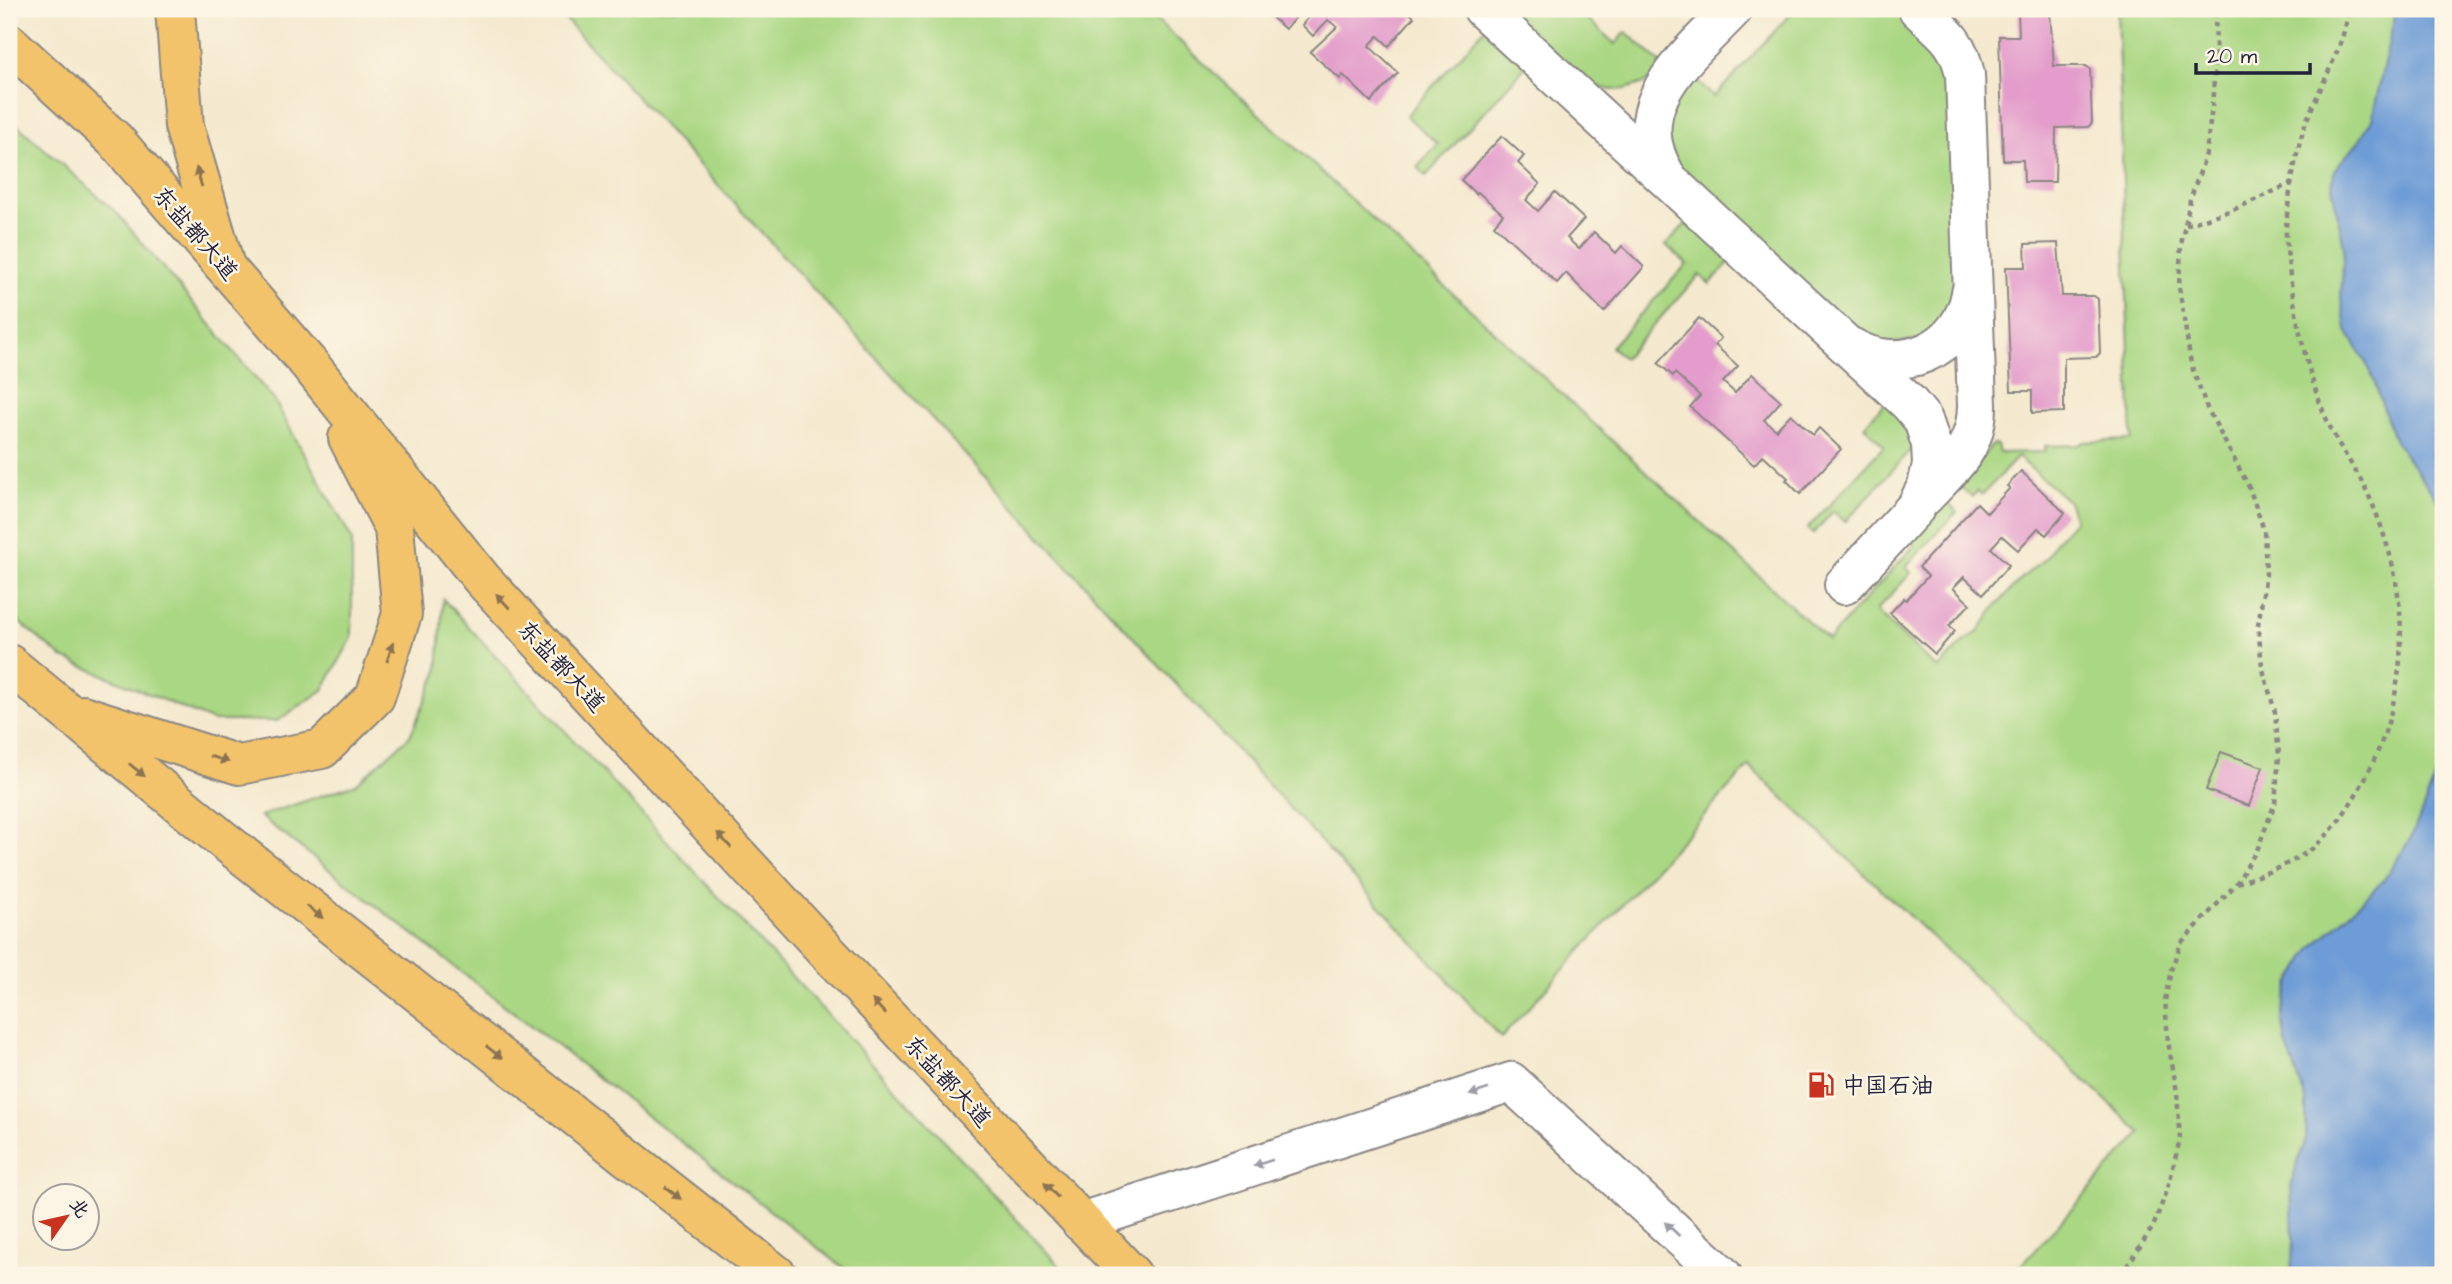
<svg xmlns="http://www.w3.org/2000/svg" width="2452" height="1284" font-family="'Architects Daughter','LXGW WenKai TC',sans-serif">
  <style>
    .green { fill: #aad783; stroke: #667c5f; stroke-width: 2 }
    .water { fill: #6e9cd6; stroke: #485f88; stroke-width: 2 }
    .building { fill: #e39ccb }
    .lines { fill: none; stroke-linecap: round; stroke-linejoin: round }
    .minor-casing { stroke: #8b8684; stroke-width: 42 }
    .major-casing { stroke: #8b8684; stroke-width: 42 }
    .highway-casing { stroke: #8b8684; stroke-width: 42 }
    .path { stroke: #8b8684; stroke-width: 4.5; stroke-dasharray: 5 5; stroke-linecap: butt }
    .minor { stroke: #fff; stroke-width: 38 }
    .major { stroke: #f2c36a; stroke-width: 38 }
    .highway { stroke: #f2c36a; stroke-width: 38 }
    .oneway { fill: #8a7252 }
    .oneway2 { fill: #9c9ca7 }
    .labels { text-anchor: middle; stroke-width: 5; stroke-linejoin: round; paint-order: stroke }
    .street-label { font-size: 23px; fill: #22223b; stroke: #fcf5e5 }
    .poi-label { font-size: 23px; fill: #22223b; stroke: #fcf5e5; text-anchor: start }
  </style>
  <rect width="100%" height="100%" fill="#fcf5e5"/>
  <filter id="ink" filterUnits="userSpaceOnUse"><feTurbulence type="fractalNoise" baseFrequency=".0143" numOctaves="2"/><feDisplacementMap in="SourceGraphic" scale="14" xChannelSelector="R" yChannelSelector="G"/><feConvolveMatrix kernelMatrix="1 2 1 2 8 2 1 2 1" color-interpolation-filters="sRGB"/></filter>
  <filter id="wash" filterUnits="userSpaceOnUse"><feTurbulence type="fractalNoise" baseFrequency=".00686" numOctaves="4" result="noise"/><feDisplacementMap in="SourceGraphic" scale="28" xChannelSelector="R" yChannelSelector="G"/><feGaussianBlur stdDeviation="1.57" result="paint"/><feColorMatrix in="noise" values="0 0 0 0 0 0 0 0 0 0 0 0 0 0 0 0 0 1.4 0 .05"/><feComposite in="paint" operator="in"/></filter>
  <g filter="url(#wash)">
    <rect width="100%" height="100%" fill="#f4e9ce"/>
    <path class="green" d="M556 9H1145L1828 640 1915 545 1907 537 1943 499 1957 512 1906 566 1911 573 1876 611 1938 669 1963 642 1978 632 1997 605 2023 577 2047 557 2055 542 2075 520 2068 501 2018 457 1982 495 1977 491 1972 497 1957 484 1993 444 1997 445 1999 453 2045 452V446L2079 445 2083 442 2132 440 2117 9H2443V1275H2012L2141 1133 1749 766 1501 1038Z
      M1499 9H1577L1615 44 1626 32 1665 67 1647 82 1626 89 1612 90 1587 85Z
      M1795 9H1902L1947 54 1961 296 1928 339 1870 345 1682 177 1662 126 1689 74 1714 97Z
      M1487 26 1527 65 1426 176 1417 167 1438 144 1406 116Z
      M9 118 117 213 274 400 352 539V638L323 690 277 721H213L63 658 9 614Z
      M1692 217 1734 257 1710 284 1699 275 1624 358 1611 347 1687 264 1666 245Z
      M1889 398 1919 441 1845 522 1833 511 1813 534 1807 529 1884 446 1864 426Z
      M443 599 1068 1275H853L260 816 356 784 410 736 438 671Z"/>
    <path class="water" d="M2396 9H2443V508L2395 441 2370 370 2346 329 2341 298 2344 247 2332 187 2334 170 2359 141 2372 119Z
      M2443 758V1275H2291L2293 1240 2291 1183 2306 1138V1100L2286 1044 2282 1016 2290 984 2312 948 2383 881 2412 836Z"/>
    <g id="blocks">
      <path class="building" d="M1263 9H1303L1285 29Z
        M1316 9H1405L1414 17 1389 46 1378 36 1369 46 1398 73 1371 102 1343 75 1340 79 1310 52 1337 27 1328 20 1313 36 1302 25Z
        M2018 13H2050L2054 66H2086L2090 69 2092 123 2088 127 2056 128 2055 182H2024L2023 160H2003L1999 36H2019Z
        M1502 136 1524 156 1518 163 1540 184 1526 200 1538 211 1555 192 1584 219 1567 238 1579 249 1594 232 1616 253 1622 246 1644 267 1604 312 1566 273 1557 283 1494 225 1503 214 1478 192 1476 194 1461 180Z
        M2058 243 2062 296H2094L2098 299 2100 353 2096 357 2064 358V412L2032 413V391H2011L2006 267H2026L2025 244Z
        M1699 318 1721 338 1715 345 1738 366 1723 382 1735 393 1752 374 1781 401 1764 420 1776 430 1791 414 1813 435 1819 428 1841 449 1800 494 1786 480 1788 478 1763 455 1754 465 1690 407 1700 396 1675 373 1673 376 1658 363Z
        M2021 471 2065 513 2046 535 2038 528 2018 550 2002 536 1991 548 2009 565 1983 594 1964 577 1953 588 1970 604 1949 626 1955 631 1935 654 1890 613 1904 598 1906 600 1928 576 1919 567 1977 503 1987 513 2010 488 2007 486Z
        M2221 752 2263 767 2249 806 2206 790Z"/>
    </g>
  </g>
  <g filter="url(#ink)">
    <use href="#blocks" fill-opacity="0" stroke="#8b8684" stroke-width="2"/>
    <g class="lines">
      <g class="minor-casing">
        <path id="minor" d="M1483 9 1909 403 1923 420 1931 444 1932 465 1927 486 1916 507 1844 585
          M1918 9C1942 31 1959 41 1965 75L1977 405C1977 449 1952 467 1924 497
          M1666 176C1622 104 1688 57 1733 9
          M1851 347C1899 376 1962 351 1971 293
          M1081 1222 1511 1082 1722 1275"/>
      </g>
      <g class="major-casing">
        <path id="major" d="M175 9 184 126 225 266"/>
      </g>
      <g class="highway-casing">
        <path id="highway" d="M9 43 115 140 310 365 482 579 829 954 1132 1275
          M9 664 222 839 777 1275
          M83 715 239 765 322 749 375 697 402 614 394 528 348 438"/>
      </g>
      <path class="path" d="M2186 225 2235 209 2292 183
        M2237 883C2264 874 2290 865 2313 848 2329 835 2343 816 2353 799 2401 724 2414 631 2387 545 2382 529 2376 511 2369 496 2359 473 2343 454 2332 431 2306 378 2290 296 2286 236 2285 212 2297 145 2306 122 2321 84 2343 49 2349 9
        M2121 1275 2153 1227 2168 1188 2180 1139 2177 1092 2168 1041 2165 1000 2171 970 2181 943 2236 884 2258 848 2275 803 2279 756 2275 712 2262 666 2258 625 2266 574 2264 530 2249 487 2207 408 2191 364 2179 287 2181 245 2190 200 2206 154 2212 107 2216 52 2215 9"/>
      <use href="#minor" class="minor"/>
      <use href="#major" class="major"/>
      <use href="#highway" class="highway"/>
    </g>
    <defs><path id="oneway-solid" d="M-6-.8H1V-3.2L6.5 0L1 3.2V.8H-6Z" transform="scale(1.75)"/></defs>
    <g class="oneway">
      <use href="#oneway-solid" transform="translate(199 177) rotate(-106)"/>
      <use href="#oneway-solid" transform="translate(503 601) rotate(-133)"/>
      <use href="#oneway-solid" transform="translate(390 652) rotate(-72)"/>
      <use href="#oneway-solid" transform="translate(219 759) rotate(18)"/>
      <use href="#oneway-solid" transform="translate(137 770) rotate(39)"/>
      <use href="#oneway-solid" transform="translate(724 840) rotate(-133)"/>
      <use href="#oneway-solid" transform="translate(315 912) rotate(38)"/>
      <use href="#oneway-solid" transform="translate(879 1007) rotate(-133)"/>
      <use href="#oneway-solid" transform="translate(494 1052) rotate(38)"/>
      <use href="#oneway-solid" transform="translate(1051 1190) rotate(-133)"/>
      <use href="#oneway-solid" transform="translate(673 1193) rotate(38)"/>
    </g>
    <g class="oneway2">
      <use href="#oneway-solid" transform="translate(1479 1092) rotate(162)"/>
      <use href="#oneway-solid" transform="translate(1263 1163) rotate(162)"/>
      <use href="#oneway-solid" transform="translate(1672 1229) rotate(-137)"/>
    </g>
  </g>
  <defs>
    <g id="fuel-bare" transform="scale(2.1)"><path d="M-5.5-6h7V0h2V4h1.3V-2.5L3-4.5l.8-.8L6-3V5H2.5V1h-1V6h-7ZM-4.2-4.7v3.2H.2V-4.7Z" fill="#c8321e" stroke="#fcf5e5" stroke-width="2.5" paint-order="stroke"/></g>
  </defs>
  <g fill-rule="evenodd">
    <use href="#fuel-bare" x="1821" y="1085"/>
  </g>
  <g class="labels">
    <g class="street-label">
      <text transform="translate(196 233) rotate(49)" y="8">东盐都大道</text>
      <text transform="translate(562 666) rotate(47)" y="8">东盐都大道</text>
      <text transform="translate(948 1081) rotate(47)" y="8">东盐都大道</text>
    </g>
    <g class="poi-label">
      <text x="1842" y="1093">中国石油</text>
    </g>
  </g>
  <rect width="2452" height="1284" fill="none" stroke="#fcf5e5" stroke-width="35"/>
  <g transform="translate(66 1217) rotate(56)"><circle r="33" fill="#fcf5e5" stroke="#a5a1a1" stroke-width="2"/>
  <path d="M0-5L12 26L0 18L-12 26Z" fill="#c8321e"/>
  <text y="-10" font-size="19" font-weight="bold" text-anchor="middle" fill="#22223b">北</text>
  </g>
  <path d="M2196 63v10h114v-10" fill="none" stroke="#22223b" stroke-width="3.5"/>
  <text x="2207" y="63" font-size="21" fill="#22223b" stroke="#fcf5e5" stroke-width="5" paint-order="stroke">20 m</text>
</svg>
